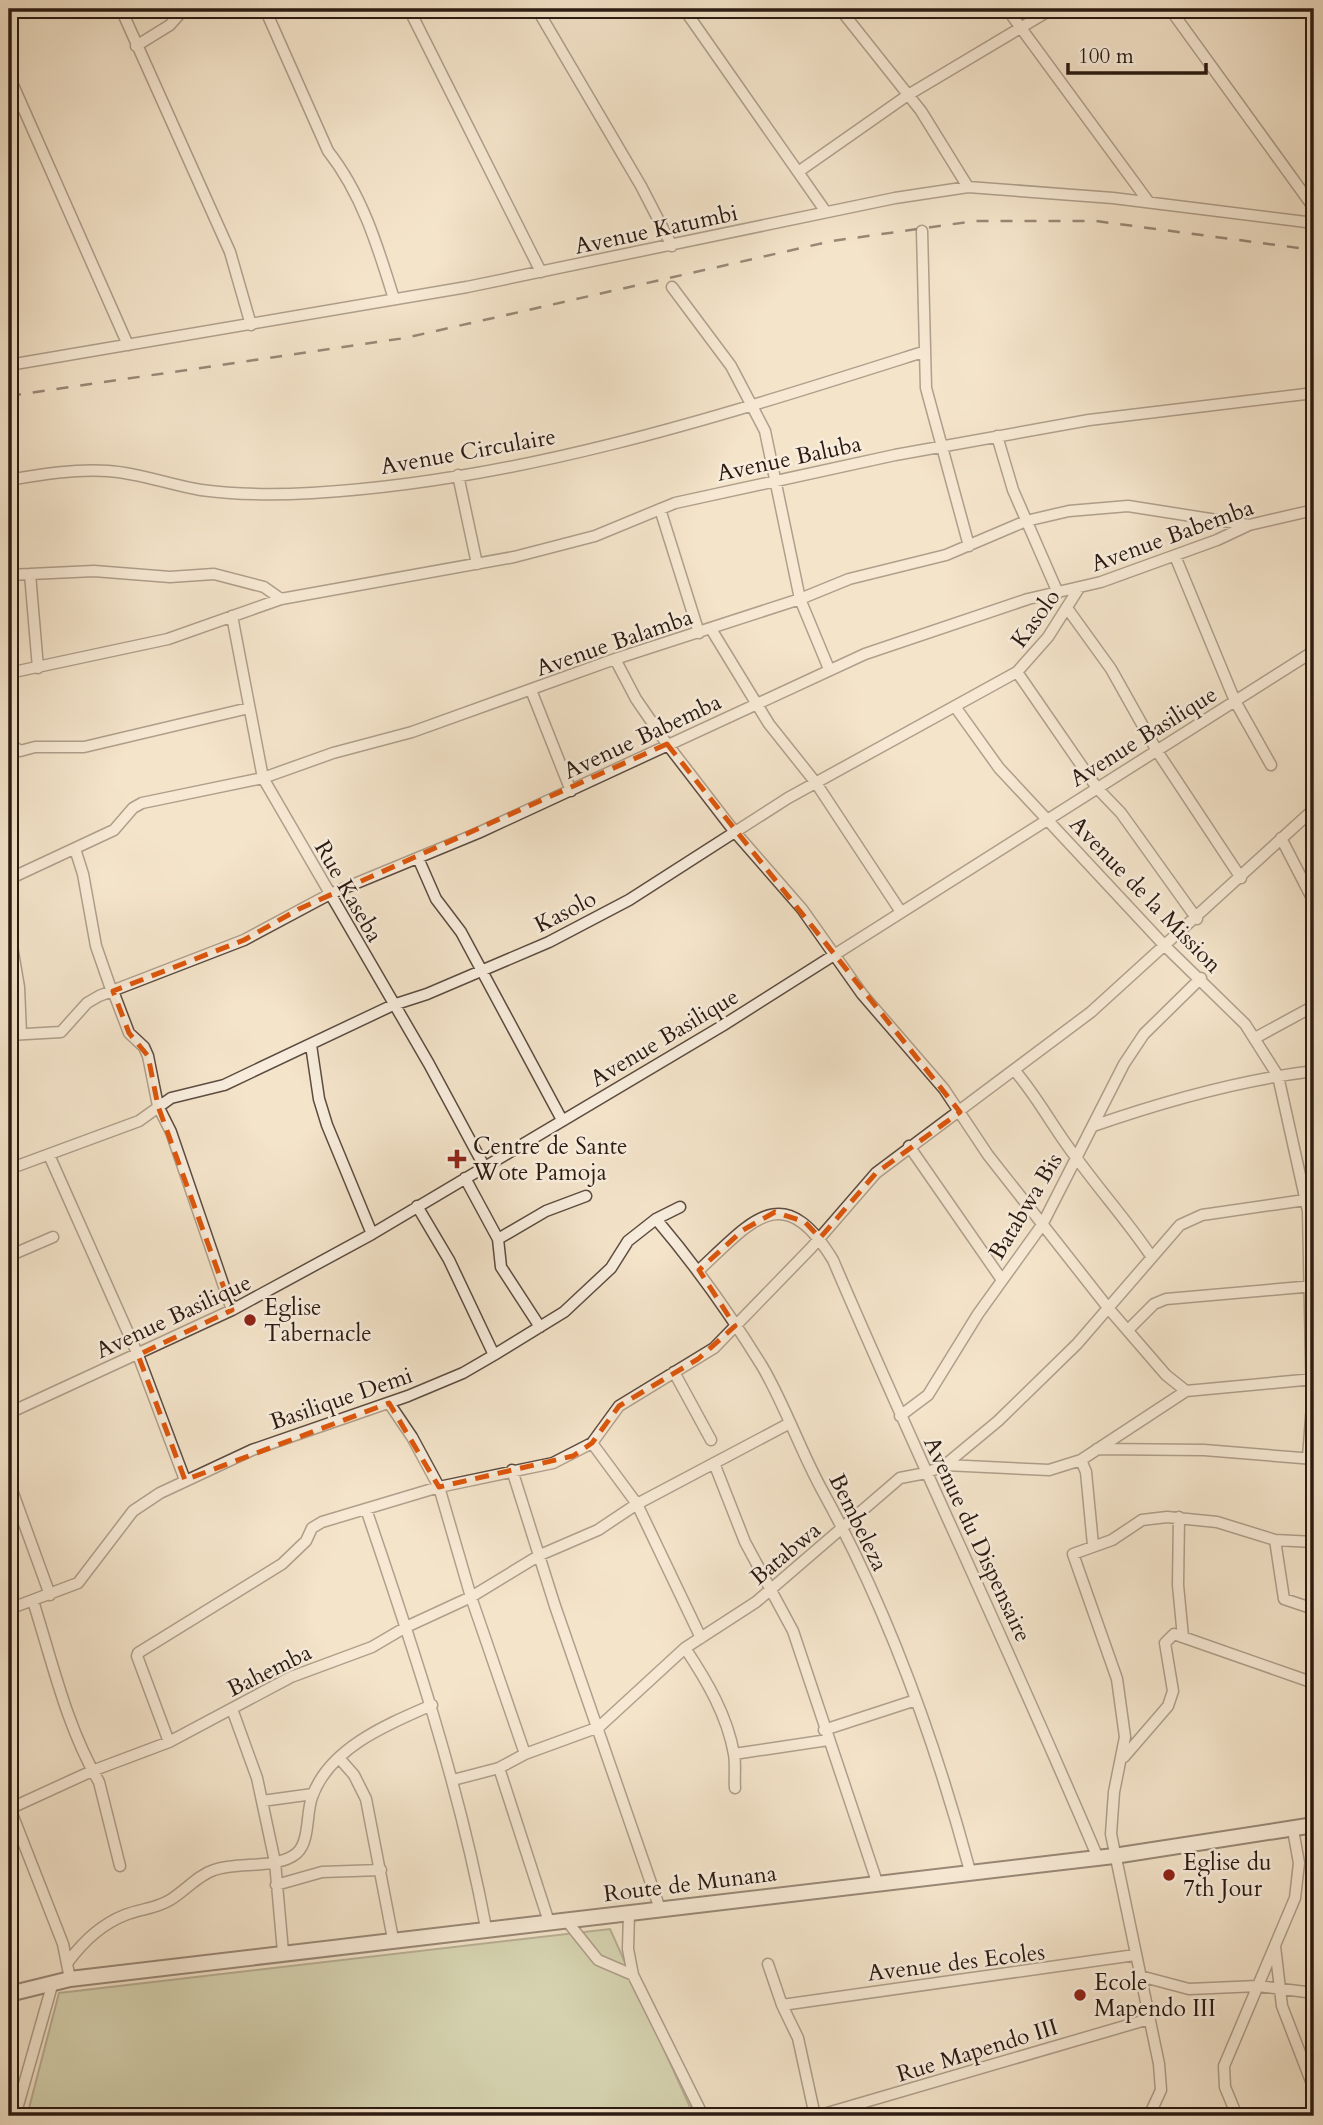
<svg xmlns="http://www.w3.org/2000/svg" width="1323" height="2125" font-family="Cardo,serif">
  <style>
    .green { fill: #b7c59a; stroke: #707056; stroke-width: 2 }
    .lines { fill: none; stroke-linecap: round; stroke-linejoin: round }
    .street-casing { stroke: #5c4c40; stroke-width: 13 }
    .secondary-casing { stroke: #2a1a12; stroke-width: 18 }
    .street { stroke: #f8eddd; stroke-width: 10 }
    .secondary { stroke: #f8eddd; stroke-width: 14 }
    .rail { stroke: #2a1a12; stroke-width: 2.5; stroke-dasharray: 12 12; stroke-linecap: butt }
    .marked { fill: none; stroke: #de560c; stroke-width: 5; stroke-dasharray: 14 9; stroke-linejoin: round }
    .poi-dot { fill: #8f2418; stroke: #f8eddd; stroke-width: 2.5 }
    .labels { text-anchor: middle; stroke-width: 5; stroke-linejoin: round; paint-order: stroke }
    .street-label { font-size: 23px; fill: #2a1a12; stroke: #f8eddd }
    .poi-label { font-size: 23px; fill: #2a1a12; stroke: #f8eddd; text-anchor: start }
  </style>
  <rect width="100%" height="100%" fill="#f4e4ca"/>
  <filter id="stains"><feTurbulence type="fractalNoise" baseFrequency=".00286" numOctaves="4"/><feColorMatrix values="0 0 0 0 .2 0 0 0 0 .09 0 0 0 0 .02 0 0 0 .5 -.17"/></filter>
  <radialGradient id="worn" r=".72"><stop offset=".6" stop-color="#630" stop-opacity="0"/><stop offset="1" stop-color="#630" stop-opacity=".3"/></radialGradient>
  <path class="green" d="M610 1929 694 2116H27L59 1993Z"/>
  <g class="lines">
    <g class="street-casing">
      <path id="street" d="M121 9 230 252 251 325
        M265 9 328 151C362 194 378 247 394 299
        M409 9 541 272
        M537 9 641 186 672 246
        M684 9 826 212
        M840 9 921 111 968 187
        M1007 9 1148 201
        M1170 9 1314 208
        M136 46 170 25 184 9
        M9 76 128 345
        M798 172 908 95 1052 9
        M922 231 926 388 969 546
        M672 287 731 366 765 431 800 599 829 669
        M9 365 467 287 895 198 968 187 1113 198 1314 223
        M997 436 1013 490 1058 593
        M458 475 477 564
        M9 480C42 474 75 469 108 471 140 473 170 485 201 490 237 495 276 495 312 493 522 481 724 415 923 352
        M660 509 699 633
        M1175 556 1235 701 1271 765
        M30 574 38 668
        M9 575 94 571 170 577 214 574 264 587 281 599
        M1067 608 1111 669 1157 751 1241 878
        M232 616 263 778 429 1064 484 1166
        M711 629 769 724 816 783 901 912
        M615 659 636 699 667 744 734 831 802 909 862 994 944 1089 988 1155 1109 1309 1166 1375 1186 1391 1314 1379
        M1017 672 1097 788 1121 813 1197 919
        M9 673 168 639 281 599 514 557 595 536 675 503 895 455 1089 420 1314 393
        M531 690 571 791
        M956 708 999 768 1165 946 1245 1024 1278 1076 1308 1211 1312 1405 1308 1458
        M9 743 20 751 35 747H84L249 708
        M1281 838 1314 902
        M75 849 83 874 96 946 112 992
        M418 858 436 899 461 932 562 1120
        M9 879 114 830 133 808 142 803 263 778 333 753 412 732 615 659 800 599 849 579 946 555 1026 521 1069 511 1128 506 1249 525
        M9 929 19 987 21 1034
        M113 991 129 1033 144 1047 148 1056 158 1106 171 1132 232 1310
        M9 1035 61 1032 87 1003 99 996 244 940 330 894 478 833 865 654 1028 599 1101 582 1217 540 1249 525 1314 510
        M1255 1038 1314 1006
        M311 1045 319 1099 327 1125 372 1234
        M1015 1071C1039 1099 1055 1131 1078 1160 1102 1193 1128 1222 1151 1256
        M1093 1126C1165 1101 1239 1080 1314 1071
        M909 1146 1002 1280
        M49 1155 138 1355 185 1480
        M9 1169 139 1121 171 1098 224 1085 393 1005 427 994 549 942 629 900 788 798 1017 672 1048 637 1079 588
        M465 1178 498 1239 501 1267 540 1327
        M417 1206 449 1260 494 1355
        M656 1219C695 1265 730 1314 762 1366 785 1405 800 1450 822 1490 887 1608 935 1741 970 1871
        M498 1239 546 1211 586 1196
        M9 1256 53 1237
        M699 1270C752 1221 783 1178 833 1260 919 1461 1013 1657 1098 1858
        M1128 1330 1154 1304 1166 1299 1314 1286
        M674 1372 711 1440
        M389 1403 412 1437 439 1487 471 1597 525 1754
        M9 1413 232 1310 372 1234 722 1026 1314 651
        M900 1416 928 1395 978 1314 1042 1225 1124 1064 1144 1034 1201 978
        M592 1443 637 1504 701 1638
        M1097 1449 1204 1450 1314 1459
        M1081 1460 1086 1472 1093 1545
        M714 1463 745 1542 793 1631 878 1885
        M945 1465 1049 1470 1081 1460 1186 1391
        M512 1470 555 1606 660 1909
        M9 1482 50 1595
        M366 1509C413 1647 459 1784 486 1928
        M1179 1517 1178 1585 1183 1637
        M1275 1540 1284 1599 1314 1609
        M33 1601C52 1661 67 1728 99 1782L120 1866
        M9 1609 78 1583 133 1511 160 1493 252 1450 408 1396 463 1373 494 1355 564 1312 611 1268 628 1241 656 1219 680 1207
        M685 1648C707 1681 727 1715 734 1754 736 1766 734 1777 735 1788
        M232 1709 257 1778 275 1862 283 1952
        M824 1730 916 1700
        M169 1742 137 1656 138 1653 282 1564 306 1541 312 1528 322 1522 439 1487 553 1463 592 1443 619 1406 714 1348 811 1248 876 1173 1091 1012 1314 809
        M734 1754 828 1740
        M1124 1757 1168 1706 1173 1691 1165 1643 1174 1634 1314 1683
        M340 1759 354 1775 366 1799 393 1939
        M499 1768 549 1922
        M453 1780 499 1768 525 1754 599 1727 685 1648 756 1602 900 1478 926 1473 945 1465 998 1421 1077 1344 1180 1225 1202 1215 1305 1200
        M262 1801 313 1794
        M9 1806 63 1944 70 1979
        M9 1809 92 1771 169 1742 291 1677 372 1647 406 1627 471 1597 540 1555 598 1530 637 1504 790 1423
        M276 1885 322 1872 381 1870
        M629 1913 628 1949 633 1975 703 2116
        M566 1920 598 1960 633 1975
        M1275 1946 1282 2006 1314 2089
        M68 1962C82 1943 102 1924 125 1915 140 1909 155 1909 170 1900 185 1891 198 1875 214 1870 238 1861 277 1870 297 1853 310 1841 306 1813 312 1797 329 1748 388 1724 432 1705
        M768 1964 782 2005 798 2038 815 2116
        M1140 1976 1189 1989 1258 1986 1314 1993
        M782 2005 1135 1955
        M15 2116 53 1982
        M817 2116 1149 2019
        M1149 2116 1161 2090 1159 2064 1111 1834 1114 1792 1125 1737 1117 1679 1073 1554 1112 1540 1142 1520 1167 1517 1217 1522 1275 1540 1314 1542
        M1237 2116 1225 2087 1224 2066 1295 1898 1299 1863 1293 1830"/>
    </g>
    <g class="secondary-casing">
      <path id="secondary" d="M9 1994 70 1979 1114 1856 1314 1825"/>
    </g>
    <use href="#street" class="street"/>
    <use href="#secondary" class="secondary"/>
    <path class="rail" d="M9 396 405 338 832 241 975 221H1096L1314 250"/>
  </g>
  <path d="M0 0H1323V2125H0ZM667 744 960 1112 876 1173 820 1238 805 1222 775 1212 743 1230 699 1270 735 1326 698 1359 619 1406 592 1443 573 1456 439 1487 389 1403 185 1480 138 1355 232 1310 158 1106 148 1056 129 1033 113 991 244 940 299 909Z" fill="#f4e4ca" fill-opacity=".55" fill-rule="evenodd"/>
  <path class="marked" d="M667 744 960 1112 876 1173 820 1238 805 1222 775 1212 743 1230 699 1270 735 1326 698 1359 619 1406 592 1443 573 1456 439 1487 389 1403 185 1480 138 1355 232 1310 158 1106 148 1056 129 1033 113 991 244 940 299 909Z"/>
  <g class="poi-dot">
    <path d="M453.5 1148.5h7v7h7v7h-7v7h-7v-7h-7v-7h7z"/>
    <circle cx="250" cy="1320" r="7"/>
    <circle cx="1169" cy="1875" r="7"/>
    <circle cx="1080" cy="1995" r="7"/>
  </g>
  <g class="labels">
    <g class="street-label">
      <text transform="translate(656 229) rotate(-12)" y="8">Avenue Katumbi</text>
      <text transform="translate(468 451) rotate(-10)" y="8">Avenue Circulaire</text>
      <text transform="translate(789 458) rotate(-12)" y="8">Avenue Baluba</text>
      <text transform="translate(1172 535) rotate(-20)" y="8">Avenue Babemba</text>
      <text transform="translate(1035 618) rotate(-54)" y="8">Kasolo</text>
      <text transform="translate(614 642) rotate(-19)" y="8">Avenue Balamba</text>
      <text transform="translate(642 736) rotate(-25)" y="8">Avenue Babemba</text>
      <text transform="translate(1143 736) rotate(-32)" y="8">Avenue Basilique</text>
      <text transform="translate(349 891) rotate(60)" y="8">Rue Kaseba</text>
      <text transform="translate(1146 894) rotate(46)" y="8">Avenue de la Mission</text>
      <text transform="translate(565 911) rotate(-27)" y="8">Kasolo</text>
      <text transform="translate(664 1037) rotate(-31)" y="8">Avenue Basilique</text>
      <text transform="translate(1025 1206) rotate(-59)" y="8">Batabwa Bis</text>
      <text transform="translate(173 1316) rotate(-25)" y="8">Avenue Basilique</text>
      <text transform="translate(341 1398) rotate(-19)" y="8">Basilique Demi</text>
      <text transform="translate(859 1522) rotate(64)" y="8">Bembeleza</text>
      <text transform="translate(978 1539) rotate(65)" y="8">Avenue du Dispensaire</text>
      <text transform="translate(785 1553) rotate(-40)" y="8">Batabwa</text>
      <text transform="translate(269 1670) rotate(-26)" y="8">Bahemba</text>
      <text transform="translate(690 1883) rotate(-7)" y="8">Route de Munana</text>
      <text transform="translate(956 1962) rotate(-7)" y="8">Avenue des Ecoles</text>
      <text transform="translate(977 2050) rotate(-17)" y="8">Rue Mapendo III</text>
    </g>
    <g class="poi-label">
      <text x="473" y="1154">Centre de Sante<tspan x="473" dy="26">Wote Pamoja</tspan></text>
      <text x="264" y="1315">Eglise<tspan x="264" dy="26">Tabernacle</tspan></text>
      <text x="1183" y="1870">Eglise du<tspan x="1183" dy="26">7th Jour</tspan></text>
      <text x="1094" y="1990">Ecole<tspan x="1094" dy="26">Mapendo III</tspan></text>
    </g>
  </g>
  <rect width="1323" height="2125" fill="none" stroke="#f4e4ca" stroke-width="35"/>
  <rect x="10" y="10" width="1302" height="2104" fill="none" stroke="#2a1a12" stroke-width="3.5"/>
  <rect x="18" y="18" width="1288" height="2090" fill="none" stroke="#2a1a12" stroke-width="2"/>
  <path d="M1068 63v10h138v-10" fill="none" stroke="#2a1a12" stroke-width="3.5"/>
  <text x="1078" y="63" font-size="21" fill="#2a1a12" stroke="#f8eddd" stroke-width="5" paint-order="stroke">100 m</text>
  <rect width="100%" height="100%" filter="url(#stains)"/>
  <rect width="100%" height="100%" fill="url(#worn)"/>
</svg>
